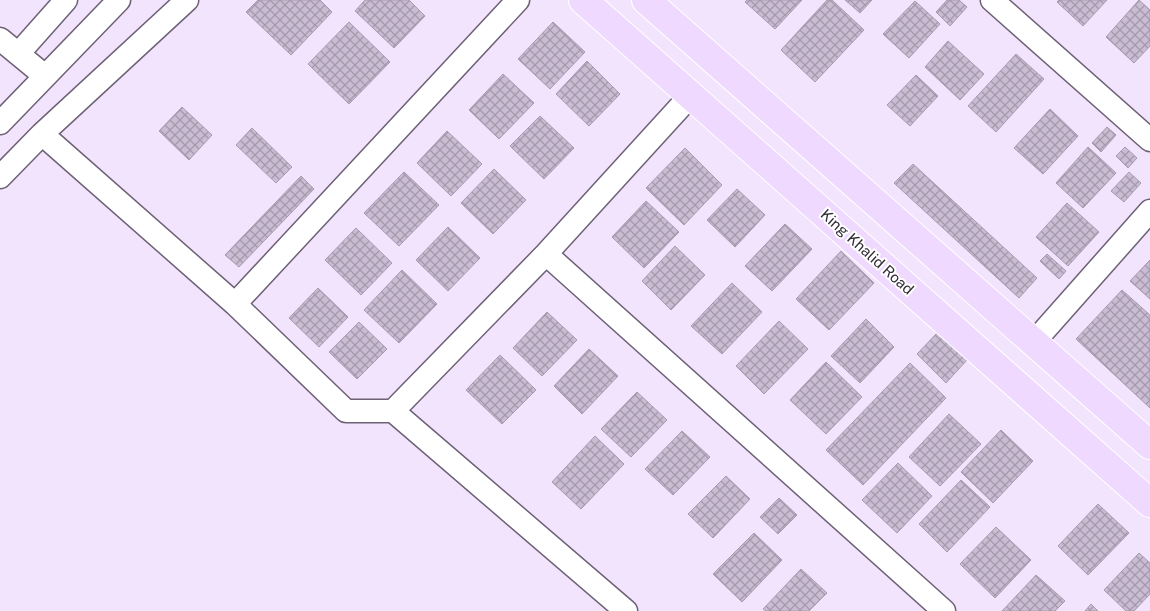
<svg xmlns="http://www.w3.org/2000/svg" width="1150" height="611" font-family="'Public Sans',sans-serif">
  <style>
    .building { fill: url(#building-cross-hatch); stroke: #a89ab1 }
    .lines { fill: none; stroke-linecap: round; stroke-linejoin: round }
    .minor-casing { stroke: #6d6176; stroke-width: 25 }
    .major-casing { stroke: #fff; stroke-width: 30 }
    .minor { stroke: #fff; stroke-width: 22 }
    .major { stroke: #efd9fe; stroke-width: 28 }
    .labels { text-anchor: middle; stroke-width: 4; stroke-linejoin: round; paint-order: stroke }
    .street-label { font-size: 15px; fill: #312c35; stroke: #fff }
  </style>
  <defs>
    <pattern id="building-cross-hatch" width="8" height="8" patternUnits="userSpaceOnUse" patternTransform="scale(1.25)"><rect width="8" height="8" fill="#cabcd3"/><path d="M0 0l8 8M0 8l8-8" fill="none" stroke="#a599ac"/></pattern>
  </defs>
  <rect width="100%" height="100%" fill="#f3e4fd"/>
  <path class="building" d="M258 0H320L332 12 291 55 246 12Z
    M365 0H409L425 16 394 48 355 11Z
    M747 0H802L775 29 745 2Z
    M827 0H832L864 30 815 82 781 50Z
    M845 0H872L860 13Z
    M947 0H959L967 7 950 26 936 12Z
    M1059 0H1107L1083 26 1057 2Z
    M1139 0 1150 10V46L1134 63 1106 37Z
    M915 1 940 24 909 58 883 34Z
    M349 22 390 62 349 104 308 64Z
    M553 22 585 52 550 89 518 59Z
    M948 41 984 74 960 100 925 67Z
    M1016 54 1044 79 996 132 968 106Z
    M587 61 620 94 589 126 556 94Z
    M503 74 534 103 499 139 469 110Z
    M916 75 938 96 910 126 887 105Z
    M182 107 212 135 189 160 159 131Z
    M1050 109 1078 136 1043 174 1014 148Z
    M540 116 574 148 544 179 510 146Z
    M1107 127 1116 135 1101 152 1092 143Z
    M252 128 292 167 276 183 236 145Z
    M447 131 482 164 451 196 417 163Z
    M1088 147 1116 173 1083 208 1056 183Z
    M1125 147 1137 158 1128 168 1116 156Z
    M685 148 722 185 684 225 646 188Z
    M913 164 1037 278 1019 298 894 183Z
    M494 169 526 200 493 234 461 203Z
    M404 172 439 205 399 246 364 213Z
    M1129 172 1141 183 1124 202 1111 191Z
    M301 176 314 189 239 267 225 255Z
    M737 189 765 215 735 247 707 220Z
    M646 201 679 232 644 268 612 237Z
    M1067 203 1099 232 1068 266 1036 237Z
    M785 224 812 249 772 291 745 266Z
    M448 227 480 258 448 291 416 260Z
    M356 228 392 263 361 295 325 260Z
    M675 246 705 275 671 310 642 281Z
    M841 251 874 283 829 330 796 299Z
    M1047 254 1066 271 1059 279 1040 261Z
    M1150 260V299L1130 281Z
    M402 270 437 304 399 343 364 310Z
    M732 283 762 312 722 354 691 326Z
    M318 288 348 317 319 347 289 318Z
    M1122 290 1150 315V408L1076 339Z
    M547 312 577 340 542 376 513 348Z
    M866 319 894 347 860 383 831 356Z
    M779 321 808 349 764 394 736 366Z
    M359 322 387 349 357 379 329 352Z
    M938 332 967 360 946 383 917 354Z
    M589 349 618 376 582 414 554 386Z
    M500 355 536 390 502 424 466 390Z
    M826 362 862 397 826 434 790 400Z
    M910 363 946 398 863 485 826 450Z
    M637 392 667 420 631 457 601 429Z
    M949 414 981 444 940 486 909 457Z
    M1001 430 1033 461 993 503 961 472Z
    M682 431 710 457 673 495 645 469Z
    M595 436 624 464 581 509 552 482Z
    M898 463 932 496 897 533 862 500Z
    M726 476 750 499 713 538 688 514Z
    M961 480 990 507 947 552 919 524Z
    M779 498 797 515 778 534 760 517Z
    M1098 504 1129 533 1088 575 1058 546Z
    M996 527 1031 560 995 598 960 564Z
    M754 533 782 560 742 602 713 574Z
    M1139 553 1150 563V594L1134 611H1126L1104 590Z
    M801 569 827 593 809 611H766L763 609Z
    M1036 575 1065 601 1055 611H1002Z
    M1091 604 1098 611H1085Z"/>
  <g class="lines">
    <g class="minor-casing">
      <path id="minor" d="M992 0 1150 140
        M0 39 45 76
        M18 54 66 0
        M0 123 119 0
        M42 134 235 304 346 411H393L626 611
        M0 177 42 134 187 0
        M546 254 944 611
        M235 304 518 0
        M1034 342 1150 211
        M393 411 546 254 691 95"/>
    </g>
    <g class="major-casing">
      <path id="major" d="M583 0 1150 503
        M646 0 1150 445"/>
    </g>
    <use href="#minor" class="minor"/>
    <use href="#major" class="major"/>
  </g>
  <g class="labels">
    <g class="street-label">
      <text transform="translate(867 252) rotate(42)" y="5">King Khalid Road</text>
    </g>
  </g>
</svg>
